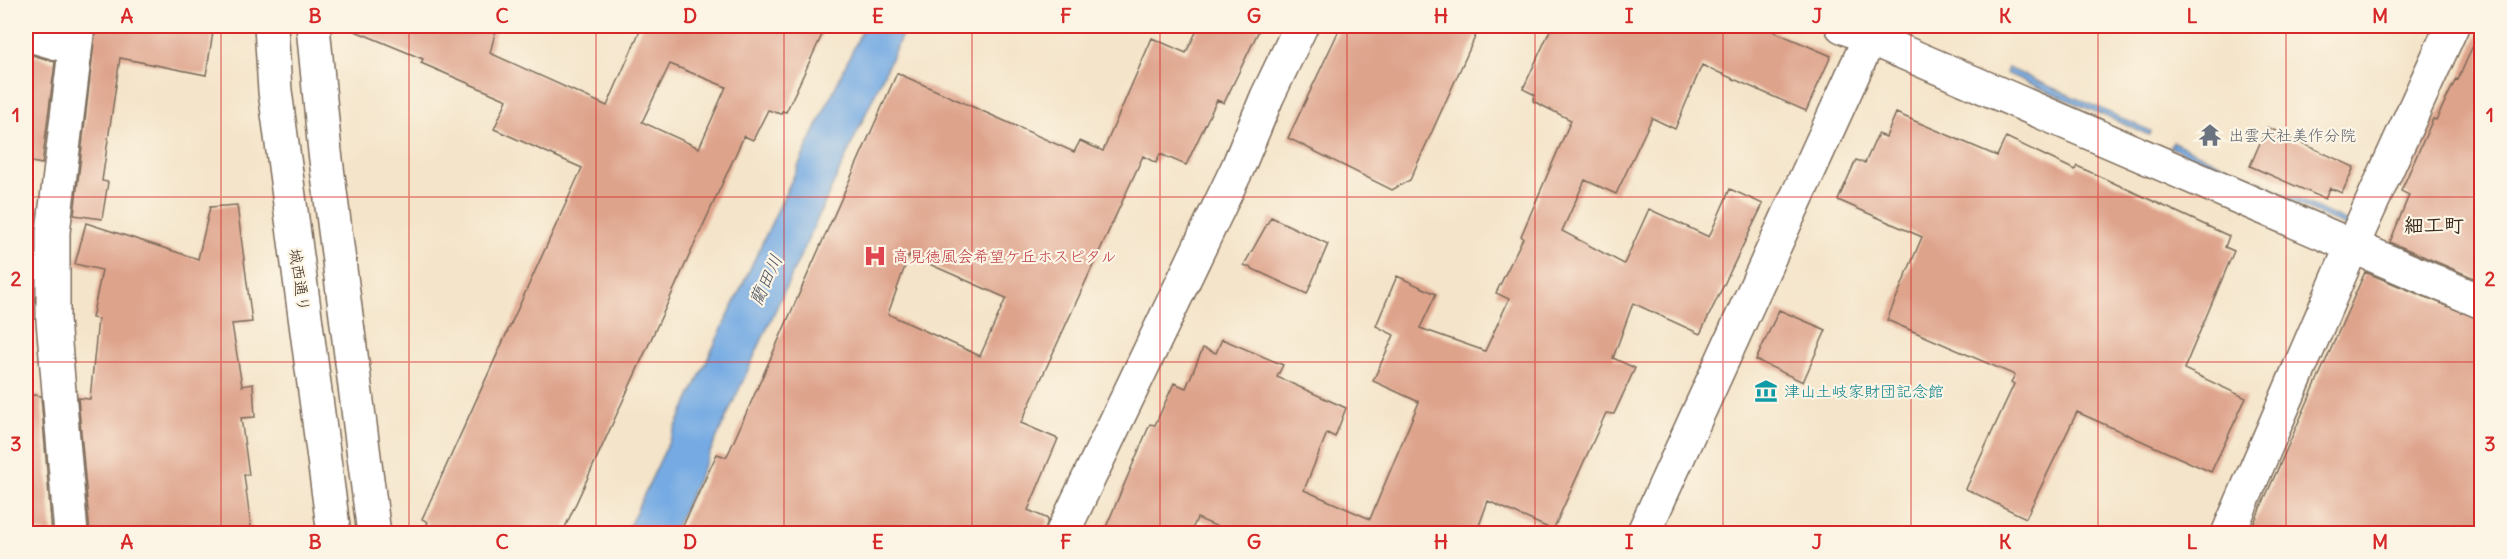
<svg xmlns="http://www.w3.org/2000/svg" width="2507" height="559" font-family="Delius,'Klee One',sans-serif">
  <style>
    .water { fill: #75aae3; stroke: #586a80; stroke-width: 1.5 }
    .building { fill: #dea38b; fill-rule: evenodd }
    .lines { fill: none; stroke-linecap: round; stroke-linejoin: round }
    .minor-casing { stroke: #7c6b5a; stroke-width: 36 }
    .tertiary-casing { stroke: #7c6b5a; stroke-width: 36 }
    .minor { stroke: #fff; stroke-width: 33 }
    .tertiary { stroke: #fff; stroke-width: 33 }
    .grid { fill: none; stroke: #d62828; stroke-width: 1.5; stroke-opacity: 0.55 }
    .labels { text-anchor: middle; stroke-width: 4.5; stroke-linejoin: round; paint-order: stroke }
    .worship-label { font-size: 16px; fill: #5b616d; stroke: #fcf5e5; text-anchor: start }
    .health-label { font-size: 16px; fill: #be3a42; stroke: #fcf5e5; text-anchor: start }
    .street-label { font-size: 16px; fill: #3b2a1e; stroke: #fcf5e5 }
    .culture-label { font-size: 16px; fill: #0d838f; stroke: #fcf5e5; text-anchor: start }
    .water-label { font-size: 18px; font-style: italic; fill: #4f5763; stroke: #fcf5e5 }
    .quarter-label { font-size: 20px; font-weight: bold; fill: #3b2a1e; stroke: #fcf5e5 }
    .neatline { fill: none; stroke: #d62828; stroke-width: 2 }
    .grid-label { font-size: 20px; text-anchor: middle; font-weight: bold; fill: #d62828 }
  </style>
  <rect width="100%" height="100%" fill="#fcf5e5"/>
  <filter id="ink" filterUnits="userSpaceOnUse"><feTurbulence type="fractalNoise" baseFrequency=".0167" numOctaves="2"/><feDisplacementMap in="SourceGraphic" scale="12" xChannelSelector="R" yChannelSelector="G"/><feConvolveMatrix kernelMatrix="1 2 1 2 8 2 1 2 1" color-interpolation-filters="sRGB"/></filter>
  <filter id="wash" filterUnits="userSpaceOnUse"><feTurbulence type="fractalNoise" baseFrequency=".008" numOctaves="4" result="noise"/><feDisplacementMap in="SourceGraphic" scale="24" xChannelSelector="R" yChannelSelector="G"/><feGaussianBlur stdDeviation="1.35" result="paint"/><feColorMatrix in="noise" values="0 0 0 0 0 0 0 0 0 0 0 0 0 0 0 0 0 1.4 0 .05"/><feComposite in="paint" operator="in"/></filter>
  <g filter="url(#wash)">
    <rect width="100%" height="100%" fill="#f4e4c9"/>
    <path class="water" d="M864 26H906L673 533H626Z
      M2008 68 2151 131 2149 135 2006 73Z
      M2173 142 2350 223 2348 227 2170 147Z"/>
    <g id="blocks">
      <path class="building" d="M96 26H214L206 75 120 58 102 181 108 182 102 219 74 215Z
        M343 26H497L490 53 607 106 642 26H801L822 35 786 112 782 111 781 114 768 110 753 140 744 136 562 534H422L428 522 422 519 582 168 494 129 507 100 421 63 423 59ZM670 64 726 87 699 148 642 122Z
        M1199 26H1261L1224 103 1217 100 1186 165 1160 154 1156 163 1143 156 1021 423 1058 439 1028 510 1048 519 1044 534H679L717 454 726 457 729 452 897 73 1074 152 1080 141 1103 151 1152 38 1186 53ZM909 255 1006 298 980 356 888 314Z
        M1341 26H1480L1410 180 1392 190 1288 138Z
        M1552 26H1761L1831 56 1806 111 1702 65 1675 129 1652 118 1616 194 1585 180 1562 231 1624 264 1649 209 1709 237 1730 189 1763 204 1700 334 1633 303 1613 358 1635 368 1614 414 1606 413 1553 530 1488 501 1476 534H1234L1197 518 1190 534H1103L1150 424 1155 425 1174 383 1186 388 1203 348 1216 353 1222 339 1283 365 1277 377 1346 408 1335 437 1327 433 1304 490 1370 519 1419 402 1373 381 1394 335 1376 326 1397 276 1436 294 1420 328 1485 351 1509 299 1496 293 1523 238 1521 236 1571 120 1533 101 1535 95 1523 89Z
        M2481 27V281L2390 242 2409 195 2401 191 2433 119 2436 120 2456 79 2458 80Z
        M26 53 55 62 42 164 26 161Z
        M1896 113 1997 156 2006 137 2075 170 2077 166 2229 236 2225 247 2234 251 2184 369 2246 398 2211 472 2077 412 2026 518 1966 489 2014 384 2011 382 2015 375 1887 320 1922 237 1838 200 1856 160 1865 163 1878 134 1886 137Z
        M2267 127 2354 167 2342 193 2330 188 2325 199 2250 166Z
        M237 205 252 322 232 324 242 386 253 384 255 417 241 418 249 475H244L252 534H90L78 398 90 399 98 319 92 318 102 270 75 264 86 223 198 259 210 207Z
        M1271 217 1328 244 1307 294 1244 265Z
        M2365 272 2481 320V534H2249Z
        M1779 310 1826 330 1803 382 1756 360Z
        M26 394 41 396 52 534 26 528Z"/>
    </g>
  </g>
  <g filter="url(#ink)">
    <use href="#blocks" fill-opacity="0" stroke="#7c6b5a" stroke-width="1.5"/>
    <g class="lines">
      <g class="minor-casing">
        <path id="minor" d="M1842 26 2482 302
          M26 34 74 48
          M71 534 53 320V232L78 26
          M1062 534 1238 167 1267 97 1301 26
          M1643 534 1875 26
          M2228 534 2353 244 2452 26"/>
      </g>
      <g class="tertiary-casing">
        <path id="tertiary" d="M271 26 275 91 334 534
          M313 26 325 152 374 534"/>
      </g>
      <use href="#minor" class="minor"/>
      <use href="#tertiary" class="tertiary"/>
    </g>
  </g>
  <path class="grid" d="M221 26V534M409 26V534M596 26V534M784 26V534M972 26V534M1160 26V534M1347 26V534M1535 26V534M1723 26V534M1911 26V534M2098 26V534M2286 26V534M26 197H2482M26 362H2482"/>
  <defs>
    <g id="temple-bare" transform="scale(1.8)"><path d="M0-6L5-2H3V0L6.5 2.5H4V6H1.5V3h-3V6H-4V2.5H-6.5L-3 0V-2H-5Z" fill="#6b7280" stroke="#fcf5e5" stroke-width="2.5" paint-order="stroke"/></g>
    <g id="hospital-bare" transform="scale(1.8)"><path d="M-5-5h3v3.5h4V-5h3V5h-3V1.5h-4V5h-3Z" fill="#e0444e" stroke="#fcf5e5" stroke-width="2.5" paint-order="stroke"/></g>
    <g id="museum-bare" transform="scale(1.8)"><path d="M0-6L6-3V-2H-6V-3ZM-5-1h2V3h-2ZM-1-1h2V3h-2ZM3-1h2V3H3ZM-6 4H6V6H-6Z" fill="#0f9aa8" stroke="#fcf5e5" stroke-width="2.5" paint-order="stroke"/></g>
  </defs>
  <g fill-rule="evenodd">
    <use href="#temple-bare" x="2210" y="135"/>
    <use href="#hospital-bare" x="875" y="256"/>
    <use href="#museum-bare" x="1766" y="391"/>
  </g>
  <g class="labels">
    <g class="worship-label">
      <text x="2228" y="141">出雲大社美作分院</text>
    </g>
    <g class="health-label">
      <text x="893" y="262">高見徳風会希望ケ丘ホスピタル</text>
    </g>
    <g class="street-label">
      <text transform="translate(300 280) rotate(82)" y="6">城西通り</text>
    </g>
    <g class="culture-label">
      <text x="1784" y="397">津山土岐家財団記念館</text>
    </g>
    <g class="water-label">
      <text transform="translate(766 280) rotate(-65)" y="6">藺田川</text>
    </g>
    <g class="quarter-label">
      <text x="2434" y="232">細工町</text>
    </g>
  </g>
  <rect width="2507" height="559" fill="none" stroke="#fcf5e5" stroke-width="66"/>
  <rect x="33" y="33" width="2441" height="493" class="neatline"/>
  <g class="grid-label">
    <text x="127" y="23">A</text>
    <text x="315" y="23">B</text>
    <text x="502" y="23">C</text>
    <text x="690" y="23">D</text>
    <text x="878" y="23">E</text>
    <text x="1066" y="23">F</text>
    <text x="1254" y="23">G</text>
    <text x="1441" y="23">H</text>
    <text x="1629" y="23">I</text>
    <text x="1817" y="23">J</text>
    <text x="2005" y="23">K</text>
    <text x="2192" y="23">L</text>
    <text x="2380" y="23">M</text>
    <text x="16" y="122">1</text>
    <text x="2490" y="122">1</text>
    <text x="16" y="286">2</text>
    <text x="2490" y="286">2</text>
    <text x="16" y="451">3</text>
    <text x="2490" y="451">3</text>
    <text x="127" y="549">A</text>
    <text x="315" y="549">B</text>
    <text x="502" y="549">C</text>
    <text x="690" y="549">D</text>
    <text x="878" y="549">E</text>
    <text x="1066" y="549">F</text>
    <text x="1254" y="549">G</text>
    <text x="1441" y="549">H</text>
    <text x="1629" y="549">I</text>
    <text x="1817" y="549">J</text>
    <text x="2005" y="549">K</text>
    <text x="2192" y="549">L</text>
    <text x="2380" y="549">M</text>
  </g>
</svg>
